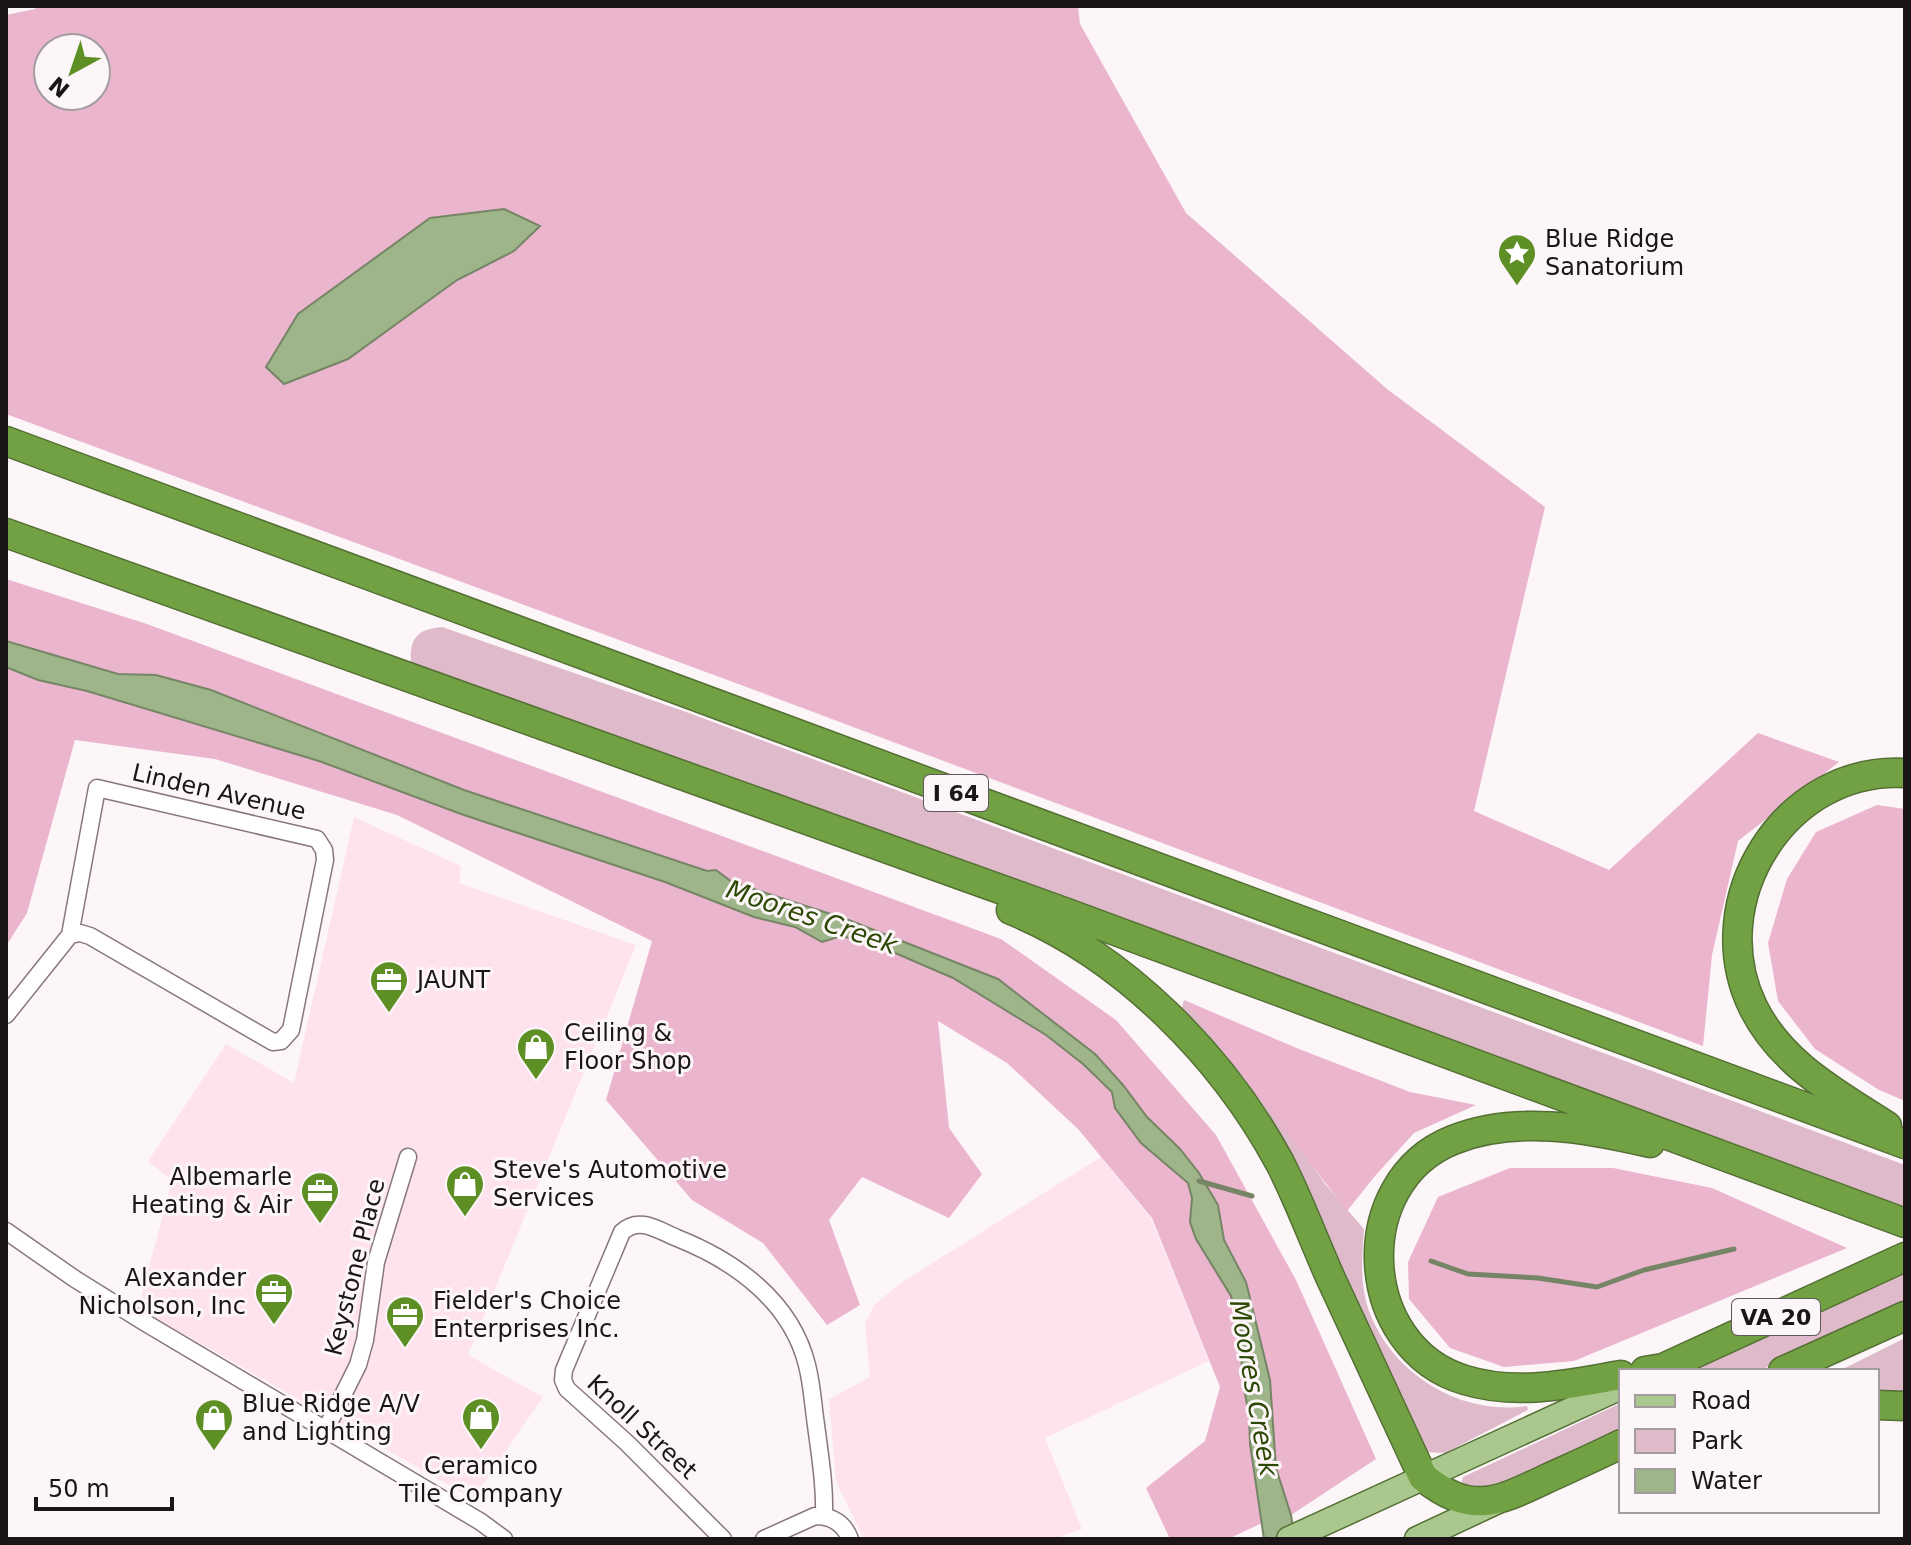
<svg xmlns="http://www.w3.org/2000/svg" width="1911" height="1545" font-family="'DejaVu Sans',sans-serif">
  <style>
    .built { fill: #fee3ef }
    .green { fill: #dfbaca }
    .forest { fill: #eab5cd; fill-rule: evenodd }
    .water { fill: #9db588; stroke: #768566; stroke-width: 2 }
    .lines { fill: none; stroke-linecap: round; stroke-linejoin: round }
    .stream { stroke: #768566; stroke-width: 5 }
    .street-casing { stroke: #88777e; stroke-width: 19 }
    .primary-casing { stroke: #547034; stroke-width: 27 }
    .highway-casing { stroke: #547034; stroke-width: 31 }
    .street { stroke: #fff; stroke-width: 16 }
    .primary { stroke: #aac78e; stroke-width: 24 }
    .highway { stroke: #72a143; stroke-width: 28 }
    .labels { text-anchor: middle; stroke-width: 6; stroke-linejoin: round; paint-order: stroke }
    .shield { fill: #fdf6f9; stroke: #5f585c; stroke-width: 2 }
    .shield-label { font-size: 22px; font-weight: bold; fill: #1b1518 }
    .poi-label { font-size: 24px; fill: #1b1518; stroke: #fdf6f9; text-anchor: start }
    .street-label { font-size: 24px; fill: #1b1518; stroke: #fdf6f9 }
    .water-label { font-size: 26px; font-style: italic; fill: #2c4904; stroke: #fdf6f9 }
  </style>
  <rect width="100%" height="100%" fill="#fdf6f9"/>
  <path class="built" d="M354 817 461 866 459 883 636 945 468 1355 543 1397 473 1499 138 1308 172 1181 148 1161 226 1044 294 1083Z
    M1101 1157 1151 1218 1209 1361 1045 1438 1082 1529 1053 1539H864L836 1482 829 1399 870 1377 865 1324 874 1305 901 1283Z"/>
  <path class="green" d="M442 627 689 713 1905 1165V1211L1739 1145 1570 1088 420 672 411 663C409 638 418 629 442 627Z
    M1184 1000 1289 1133 1325 1184 1364 1229C1362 1254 1360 1284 1368 1308 1390 1373 1460 1416 1527 1406L1528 1410 1445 1453 1424 1452 1348 1291 1179 1019Z
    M1905 1274V1303L1759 1371H1691Z
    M1905 1338V1399L1877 1397V1371H1839Z
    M1621 1403V1436L1500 1488 1470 1491 1461 1484 1463 1477Z"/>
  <path class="forest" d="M37 6H1078L1080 24 1186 213 1387 389 1545 507 1474 811 1609 870 1758 733 1839 762 1738 841 1712 955 1703 1046 760 692 6 414V15L35 9ZM48 48H96V96H48Z
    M6 579 147 624 1001 939 1116 1020 1216 1135 1296 1280 1376 1459 1291 1515 1276 1468 1270 1379 1246 1282 1224 1240 1218 1205 1199 1173 1180 1149 1147 1117 1123 1085 1095 1054 998 979 846 919 732 882 716 870 707 871 464 790 268 712 156 675 118 674 6 641Z
    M6 667 38 680 87 691 319 761 461 814 665 882 754 917 795 927 822 942 841 935 872 943 953 978 1046 1035 1083 1064 1113 1093 1141 1143 1188 1183 1192 1198 1190 1223 1196 1239 1231 1296 1241 1334 1242 1379 1249 1414 1250 1444 1262 1523 1228 1539H1170L1146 1488 1205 1441 1220 1387 1152 1218 1078 1129 1007 1063 938 1021 949 1128 982 1174 949 1218 862 1177 829 1220 860 1305 827 1325 763 1243 692 1200 606 1100 652 941 397 815 215 759 75 740 27 913 6 946Z
    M1877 805 1905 809V1101L1879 1090 1815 1049 1778 1001 1768 943 1787 879 1816 832Z
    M1184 1000 1299 1049 1410 1092 1476 1105 1414 1133 1375 1176 1347 1211Z
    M1510 1168H1613L1712 1188 1847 1248 1574 1361 1504 1367 1450 1348 1409 1299 1408 1262 1438 1197Z"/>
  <path class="water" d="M504 209 540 226 514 251 457 280 348 359 284 384 266 367 298 314 430 218Z
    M6 641 118 674 156 675 211 690 464 790 707 871 716 870 732 882 846 919 998 979 1095 1054 1123 1085 1147 1117 1180 1149 1199 1173 1218 1205 1224 1240 1246 1282 1270 1380 1276 1468 1291 1515 1295 1539H1264L1250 1444 1249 1414 1242 1379 1241 1334 1231 1296 1196 1239 1190 1222 1192 1198 1188 1183 1141 1143 1115 1108 1112 1092 1083 1064 1046 1035 953 978 872 943 841 936 822 942 795 927 754 917 665 882 461 814 319 761 87 691 38 680 6 667Z"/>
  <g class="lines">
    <path class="stream" d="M1199 1181 1252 1196
      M1431 1261 1468 1274 1538 1278 1597 1287 1644 1270 1734 1249"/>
    <g class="street-casing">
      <path id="street" d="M6 1015 70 935 97 788 317 839 324 850 325 860 291 1030 281 1041 273 1042 90 936 80 933 70 935
        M6 1231 75 1279 144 1322 481 1522 504 1539
        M325 1431 358 1365 365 1340 376 1262 408 1157
        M723 1539 627 1443 567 1389 563 1380 564 1370 622 1232C639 1216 658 1230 677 1238 735 1261 791 1301 807 1365 812 1384 813 1405 816 1425 820 1456 825 1485 824 1516
        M764 1539 815 1516C832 1516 844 1523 850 1539"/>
    </g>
    <g class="primary-casing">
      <path id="primary" d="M1289 1539 1621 1387
        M1417 1539 1498 1501"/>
    </g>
    <g class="highway-casing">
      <path id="highway" d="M6 441 1905 1144
        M6 533 1067 913 1905 1223
        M1011 910C1124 956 1222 1056 1280 1163 1299 1200 1314 1241 1331 1279 1362 1345 1393 1411 1423 1477 1472 1516 1497 1502 1548 1478 1572 1467 1597 1456 1621 1444
        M1887 1126C1836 1093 1781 1064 1753 1007 1701 900 1786 766 1905 773
        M1645 1371 1663 1368 1905 1257
        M1783 1371 1905 1316
        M1621 1375C1569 1384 1517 1396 1465 1380 1357 1348 1348 1182 1453 1140 1515 1115 1587 1128 1650 1143
        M1877 1405 1905 1406"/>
    </g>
    <use href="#street" class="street"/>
    <use href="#primary" class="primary"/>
    <use href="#highway" class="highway"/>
  </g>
  <defs>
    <g id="sight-pin" transform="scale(2)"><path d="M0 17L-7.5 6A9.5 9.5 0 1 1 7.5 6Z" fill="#5e8f25" stroke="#fdf6f9"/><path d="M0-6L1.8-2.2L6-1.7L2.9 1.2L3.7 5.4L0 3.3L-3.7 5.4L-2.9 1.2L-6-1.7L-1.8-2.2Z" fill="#fff"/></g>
    <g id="office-pin" transform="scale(2)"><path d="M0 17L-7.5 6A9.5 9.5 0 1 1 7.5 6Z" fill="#5e8f25" stroke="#fdf6f9"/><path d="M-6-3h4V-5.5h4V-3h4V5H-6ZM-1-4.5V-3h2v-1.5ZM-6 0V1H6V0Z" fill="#fff"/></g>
    <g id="shop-pin" transform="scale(2)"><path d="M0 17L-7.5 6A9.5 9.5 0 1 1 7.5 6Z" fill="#5e8f25" stroke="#fdf6f9"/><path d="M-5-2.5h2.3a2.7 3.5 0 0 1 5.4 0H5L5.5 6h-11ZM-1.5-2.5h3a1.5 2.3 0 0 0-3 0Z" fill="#fff"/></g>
  </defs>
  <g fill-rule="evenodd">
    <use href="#sight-pin" x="1517" y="253"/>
    <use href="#office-pin" x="389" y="980"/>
    <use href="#shop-pin" x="536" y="1047"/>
    <use href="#shop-pin" x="465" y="1184"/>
    <use href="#office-pin" x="320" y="1191"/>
    <use href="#office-pin" x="274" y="1292"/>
    <use href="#office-pin" x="405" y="1315"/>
    <use href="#shop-pin" x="481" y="1417"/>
    <use href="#shop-pin" x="214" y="1418"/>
  </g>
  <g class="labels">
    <g class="shield">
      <rect x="924" y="775" width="64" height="36" rx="6"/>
      <rect x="1732" y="1299" width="88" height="36" rx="6"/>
    </g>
    <g class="shield-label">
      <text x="956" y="801">I 64</text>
      <text x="1776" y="1325">VA 20</text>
    </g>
    <g class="poi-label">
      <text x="1545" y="247">Blue Ridge<tspan x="1545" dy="28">Sanatorium</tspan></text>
      <text x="417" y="988">JAUNT</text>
      <text x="564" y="1041">Ceiling &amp;<tspan x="564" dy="28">Floor Shop</tspan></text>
      <text x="493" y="1178">Steve's Automotive<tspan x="493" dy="28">Services</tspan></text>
      <text x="292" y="1185" text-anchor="end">Albemarle<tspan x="292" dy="28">Heating &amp; Air</tspan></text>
      <text x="246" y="1286" text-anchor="end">Alexander<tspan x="246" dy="28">Nicholson, Inc</tspan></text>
      <text x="433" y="1309">Fielder's Choice<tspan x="433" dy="28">Enterprises Inc.</tspan></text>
      <text x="242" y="1412">Blue Ridge A/V<tspan x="242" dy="28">and Lighting</tspan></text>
      <text x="481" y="1474" text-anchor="middle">Ceramico<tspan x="481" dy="28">Tile Company</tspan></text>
    </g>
    <g class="street-label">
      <text transform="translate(219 792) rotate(13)" y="8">Linden Avenue</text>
      <text transform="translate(355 1267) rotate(-76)" y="8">Keystone Place</text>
      <text transform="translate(642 1427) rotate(43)" y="8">Knoll Street</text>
    </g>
    <g class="water-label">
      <text transform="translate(812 917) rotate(19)" y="9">Moores Creek</text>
      <text transform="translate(1254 1388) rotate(80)" y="9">Moores Creek</text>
    </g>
  </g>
  <rect width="1911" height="1545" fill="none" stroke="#1b1518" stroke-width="16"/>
  <rect x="1619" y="1369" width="260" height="144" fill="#fdf6f9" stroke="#a39c9f" stroke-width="2"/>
  <rect x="1635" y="1395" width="40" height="12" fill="#aac78e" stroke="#a39c9f" stroke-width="2"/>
  <text x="1691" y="1409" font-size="24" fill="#1b1518">Road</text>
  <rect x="1635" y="1429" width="40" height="24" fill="#dfbaca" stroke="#a39c9f" stroke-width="2"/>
  <text x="1691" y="1449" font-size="24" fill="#1b1518">Park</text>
  <rect x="1635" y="1469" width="40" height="24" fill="#9db588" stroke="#a39c9f" stroke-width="2"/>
  <text x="1691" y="1489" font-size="24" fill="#1b1518">Water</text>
  <g transform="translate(72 72) rotate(220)"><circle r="38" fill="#fdf6f9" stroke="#a39c9f" stroke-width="2"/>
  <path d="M0-6L14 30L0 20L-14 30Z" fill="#5e8f25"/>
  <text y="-12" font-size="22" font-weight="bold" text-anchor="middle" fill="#1b1518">N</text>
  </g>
  <path d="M36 1497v12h136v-12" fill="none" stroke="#1b1518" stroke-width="4"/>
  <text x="48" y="1497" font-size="24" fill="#1b1518" stroke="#fdf6f9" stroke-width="6" paint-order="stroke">50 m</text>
</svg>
